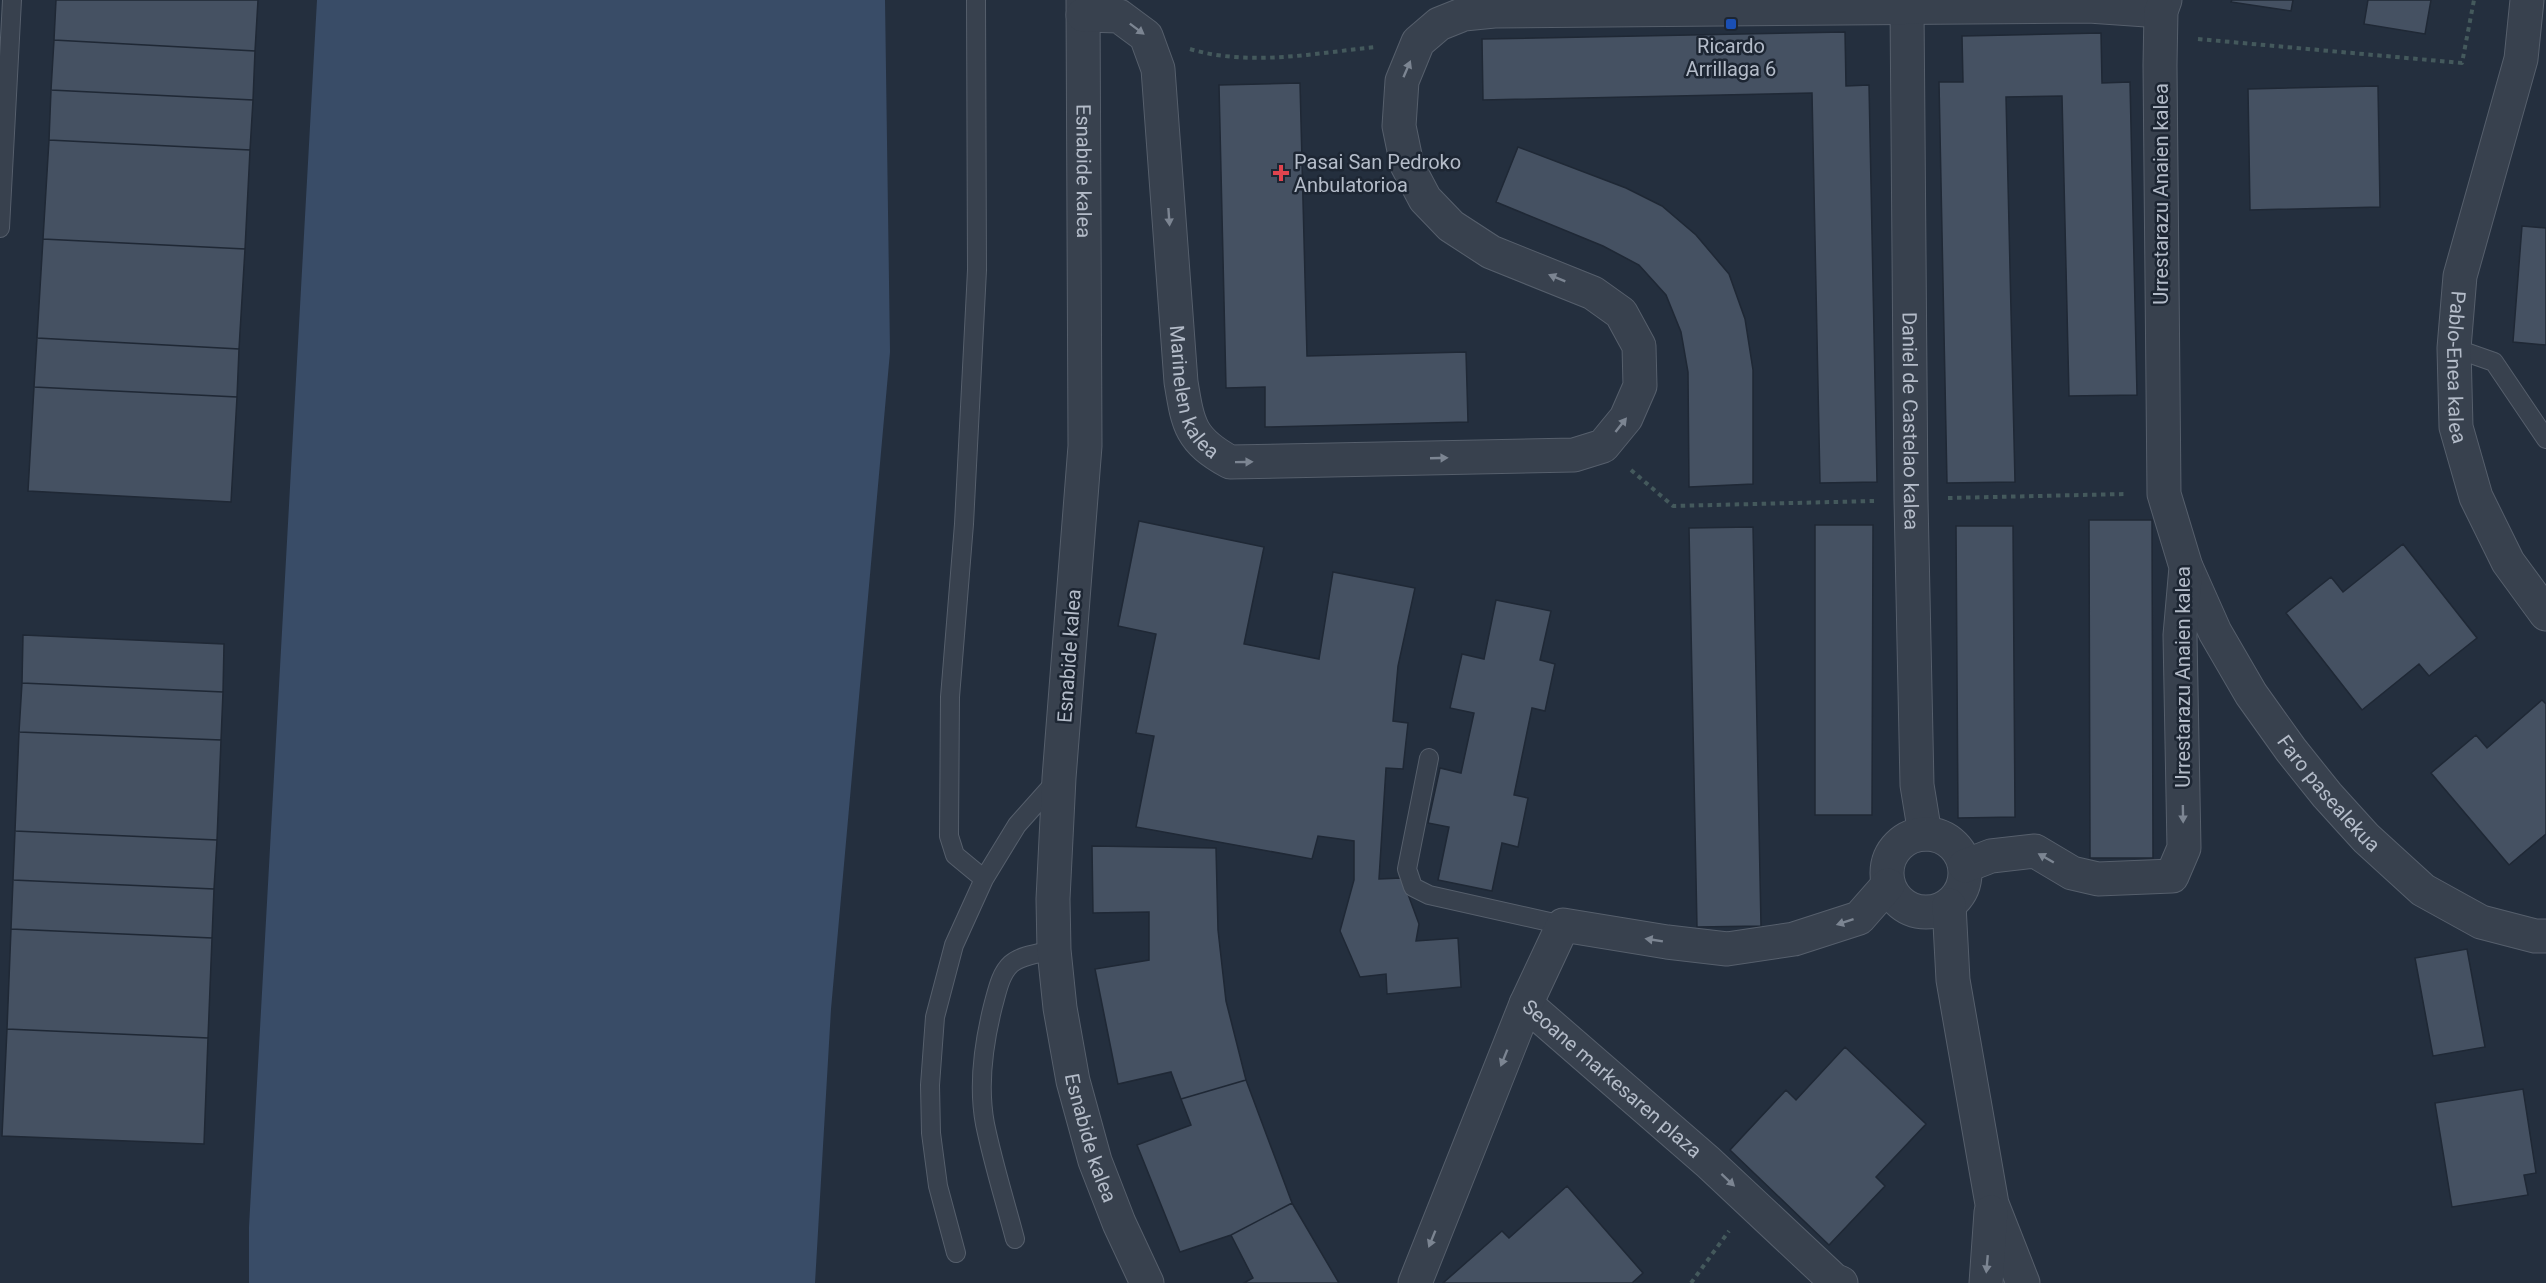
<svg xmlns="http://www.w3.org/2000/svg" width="2546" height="1283" font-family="Roboto,sans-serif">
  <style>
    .water { fill: #394c67 }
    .building { fill: #455162; stroke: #1f2835; stroke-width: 1.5 }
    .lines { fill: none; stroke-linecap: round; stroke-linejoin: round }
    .lane-casing { stroke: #565f6c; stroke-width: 20 }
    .street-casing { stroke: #565f6c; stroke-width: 35 }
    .path { stroke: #44595c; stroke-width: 4; stroke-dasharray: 4.5 4.5; stroke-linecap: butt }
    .lane { stroke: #38414e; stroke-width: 18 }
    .street { stroke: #38414e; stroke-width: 33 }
    .oneway { fill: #7c8592 }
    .transit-dot { fill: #1a4fb4; stroke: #1d2633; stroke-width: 2 }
    .health-dot { fill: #e0444e; stroke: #1d2633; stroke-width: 2 }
    .labels { text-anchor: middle; stroke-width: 5; stroke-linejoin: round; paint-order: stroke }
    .poi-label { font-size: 20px; fill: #b4bcc9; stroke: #1d2633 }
    .street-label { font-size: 20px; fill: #b4bcc9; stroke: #1d2633 }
  </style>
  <rect width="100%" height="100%" fill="#242f3e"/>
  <path class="water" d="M317 0H885L890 352 831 1009 815 1283H249V1227Z"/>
  <path class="building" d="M56 0H258L255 51 54 40Z
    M2232 0H2293L2291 11 2231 2Z
    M2368 0H2431L2425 34 2364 24Z
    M1845 32 1846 86 1869 85 1877 482 1820 483 1812 93 1483 100 1482 39Z
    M2101 33 2102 83 2130 82 2137 395 2069 396 2062 96 2006 97 2015 482 1947 483 1939 82H1963L1962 36Z
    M54 40 255 51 253 100 51 90Z
    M1300 83 1307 356 1466 352 1468 422 1265 427V387L1226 388 1219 85Z
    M2378 86 2380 207 2250 210 2248 89Z
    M51 90 253 100 250 150 49 140Z
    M49 140 250 150 245 249 43 239Z
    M1518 147 1626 188 1662 206 1696 235 1729 274 1745 319 1753 370V484L1689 487 1688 372 1681 332 1666 295 1639 265 1603 246 1496 202Z
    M2522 226 2546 228V345L2513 342Z
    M43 239 245 249 239 349 37 338Z
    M37 338 239 349 237 397 34 387Z
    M34 387 237 397 231 502 28 491Z
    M2089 520H2152L2153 858H2090Z
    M1139 521 1264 547 1244 644 1319 659 1333 572 1415 588 1398 666 1393 721 1408 723 1403 769 1386 768 1379 879 1402 878 1419 924 1416 941 1458 938 1461 987 1387 994 1386 974 1360 977 1340 931 1354 880V841L1318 836 1312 859 1136 827 1154 736 1136 733 1156 634 1118 626Z
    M1815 525H1873L1872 815H1815Z
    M1956 526H2013L2015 817 1958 818Z
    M1753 527 1761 926 1697 927 1689 528Z
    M2403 544 2477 638 2429 676 2419 664 2362 710 2286 613 2331 577 2343 592Z
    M1496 600 1551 611 1540 660 1555 664 1545 711 1532 708 1514 795 1528 798 1518 847 1502 843 1492 891 1438 880 1449 827 1428 823 1440 768 1461 773 1474 713 1450 708 1462 654 1484 659Z
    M23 635 224 644 223 692 22 683Z
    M22 683 223 692 221 740 19 732Z
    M2542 700 2546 704V834L2509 865 2431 773 2476 735 2487 748Z
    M19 732 221 740 217 840 15 831Z
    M15 831 217 840 214 889 13 880Z
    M1092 846 1216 848 1218 930 1226 1001 1246 1080 1181 1099 1171 1072 1118 1084 1095 969 1149 960V912L1093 913Z
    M13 880 214 889 212 938 11 929Z
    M11 929 212 938 208 1038 7 1029Z
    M2467 949 2485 1047 2433 1056 2415 958Z
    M7 1029 208 1038 204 1144 2 1136Z
    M1845 1047 1926 1124 1876 1177 1885 1186 1829 1245 1730 1150 1786 1090 1796 1100Z
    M1246 1080 1292 1203 1231 1235 1180 1252 1137 1145 1191 1125 1181 1099Z
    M2523 1089 2536 1173 2524 1175 2528 1195 2452 1207 2435 1103Z
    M1567 1186 1643 1273 1632 1283H1443L1502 1231 1509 1238Z
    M1292 1203 1339 1283H1244L1253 1278 1231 1235Z"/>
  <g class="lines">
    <g class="lane-casing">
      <path id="lane" d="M976 0 977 270 964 524 950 697 949 836 955 855 984 879
        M0 228 12 0
        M2454 348 2494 362 2546 439
        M1429 758 1407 869 1413 887 1429 895 1563 925
        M1015 1239C1005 1201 993 1163 985 1124 978 1087 984 1042 993 1006 997 992 1000 974 1011 964 1021 955 1041 953 1054 950
        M956 1253 938 1186 931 1133 930 1085 935 1017 954 945 984 879 1017 825 1058 779"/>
    </g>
    <g class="street-casing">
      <g id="street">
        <path id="s1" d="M1083 0 1085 446 1059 778 1053 899 1054 950 1060 1008 1073 1081 1095 1161 1119 1223 1147 1283"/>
        <path id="s2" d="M2527 0 2521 59 2460 276 2454 348 2456 427 2476 497 2508 562 2546 614"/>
        <path id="s3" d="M1907 7 1911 500 1917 785 1925 834"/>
        <path id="s4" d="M1083 15 1119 16 1146 36 1158 69 1181 382C1188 425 1190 440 1230 462L1574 455 1603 446 1626 418 1640 386 1639 346 1621 313 1593 293 1491 252 1451 226 1425 199 1407 165 1399 126 1402 81 1418 42 1439 24 1464 14 1494 11 2089 6 2161 11"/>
        <path id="s5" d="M2187 569 2215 632 2251 694 2291 750 2327 795 2366 838 2423 890 2481 922 2535 936H2546"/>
        <circle cx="1926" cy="873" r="39"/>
        <path d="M1965 866 1991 856 2035 851 2072 873 2098 879 2172 876 2184 848 2180 635 2186 567 2164 494 2160 65 2161 11 2165 0"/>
        <path d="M1949 905 1953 980 1992 1204 2023 1283"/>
        <path id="s6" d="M1526 1004 1708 1162 1834 1280 1841 1283"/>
        <path d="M1415 1283 1526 1004 1563 925 1667 942 1727 949 1794 939 1859 918 1888 885"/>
        <path d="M1986 1283 1991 1212"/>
      </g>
    </g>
    <path class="path" d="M2198 39 2462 63 2474 0
      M1190 49C1250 67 1315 53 1376 47
      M1631 470 1673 506 1874 501
      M1948 498 2126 494
      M1691 1283 1729 1231"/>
    <use href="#lane" class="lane"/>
    <use href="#street" class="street"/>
  </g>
  <defs><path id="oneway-solid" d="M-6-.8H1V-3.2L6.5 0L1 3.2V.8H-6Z" transform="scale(1.5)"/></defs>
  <g class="oneway">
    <use href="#oneway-solid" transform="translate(1137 29) rotate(37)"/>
    <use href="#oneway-solid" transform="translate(1407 69) rotate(-67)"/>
    <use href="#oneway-solid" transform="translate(1169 217) rotate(86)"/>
    <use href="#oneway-solid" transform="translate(1557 278) rotate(-158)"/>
    <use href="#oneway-solid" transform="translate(1621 425) rotate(-52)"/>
    <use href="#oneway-solid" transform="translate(1439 458) rotate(-2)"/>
    <use href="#oneway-solid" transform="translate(1244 462) rotate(-1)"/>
    <use href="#oneway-solid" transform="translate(2183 814) rotate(89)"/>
    <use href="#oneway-solid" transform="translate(2046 858) rotate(-150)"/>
    <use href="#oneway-solid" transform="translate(1845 922) rotate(162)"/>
    <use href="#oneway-solid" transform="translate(1654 940) rotate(-171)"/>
    <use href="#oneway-solid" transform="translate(1504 1058) rotate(112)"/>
    <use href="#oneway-solid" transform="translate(1728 1180) rotate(43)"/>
    <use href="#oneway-solid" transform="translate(1432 1239) rotate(112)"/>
    <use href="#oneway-solid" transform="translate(1987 1264) rotate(95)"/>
  </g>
  <rect class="transit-dot" x="1725" y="18" width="12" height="12" rx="3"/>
  <path class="health-dot" d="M1278 164h6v6h6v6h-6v6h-6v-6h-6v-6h6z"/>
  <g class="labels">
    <g class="poi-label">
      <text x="1731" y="53">Ricardo<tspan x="1731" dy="23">Arrillaga 6</tspan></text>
      <text x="1294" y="169" text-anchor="start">Pasai San Pedroko<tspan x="1294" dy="23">Anbulatorioa</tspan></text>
    </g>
    <g class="street-label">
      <text dy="7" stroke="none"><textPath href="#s1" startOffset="171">Esnabide kalea</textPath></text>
      <text transform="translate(2161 194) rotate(-90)" y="7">Urrestarazu Anaien kalea</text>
      <text dy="7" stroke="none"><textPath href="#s2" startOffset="376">Pablo-Enea kalea</textPath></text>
      <text dy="7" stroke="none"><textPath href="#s4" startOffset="432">Marinelen kalea</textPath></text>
      <text dy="7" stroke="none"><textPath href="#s3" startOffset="414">Daniel de Castelao kalea</textPath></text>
      <text transform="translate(1069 656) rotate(-86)" y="7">Esnabide kalea</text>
      <text transform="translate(2183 677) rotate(-90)" y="7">Urrestarazu Anaien kalea</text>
      <text dy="7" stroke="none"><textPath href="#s5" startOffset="267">Faro pasealekua</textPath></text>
      <text dy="7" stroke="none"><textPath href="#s6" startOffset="114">Seoane markesaren plaza</textPath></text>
      <text dy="7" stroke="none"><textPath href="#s1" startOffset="1143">Esnabide kalea</textPath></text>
    </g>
  </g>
</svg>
